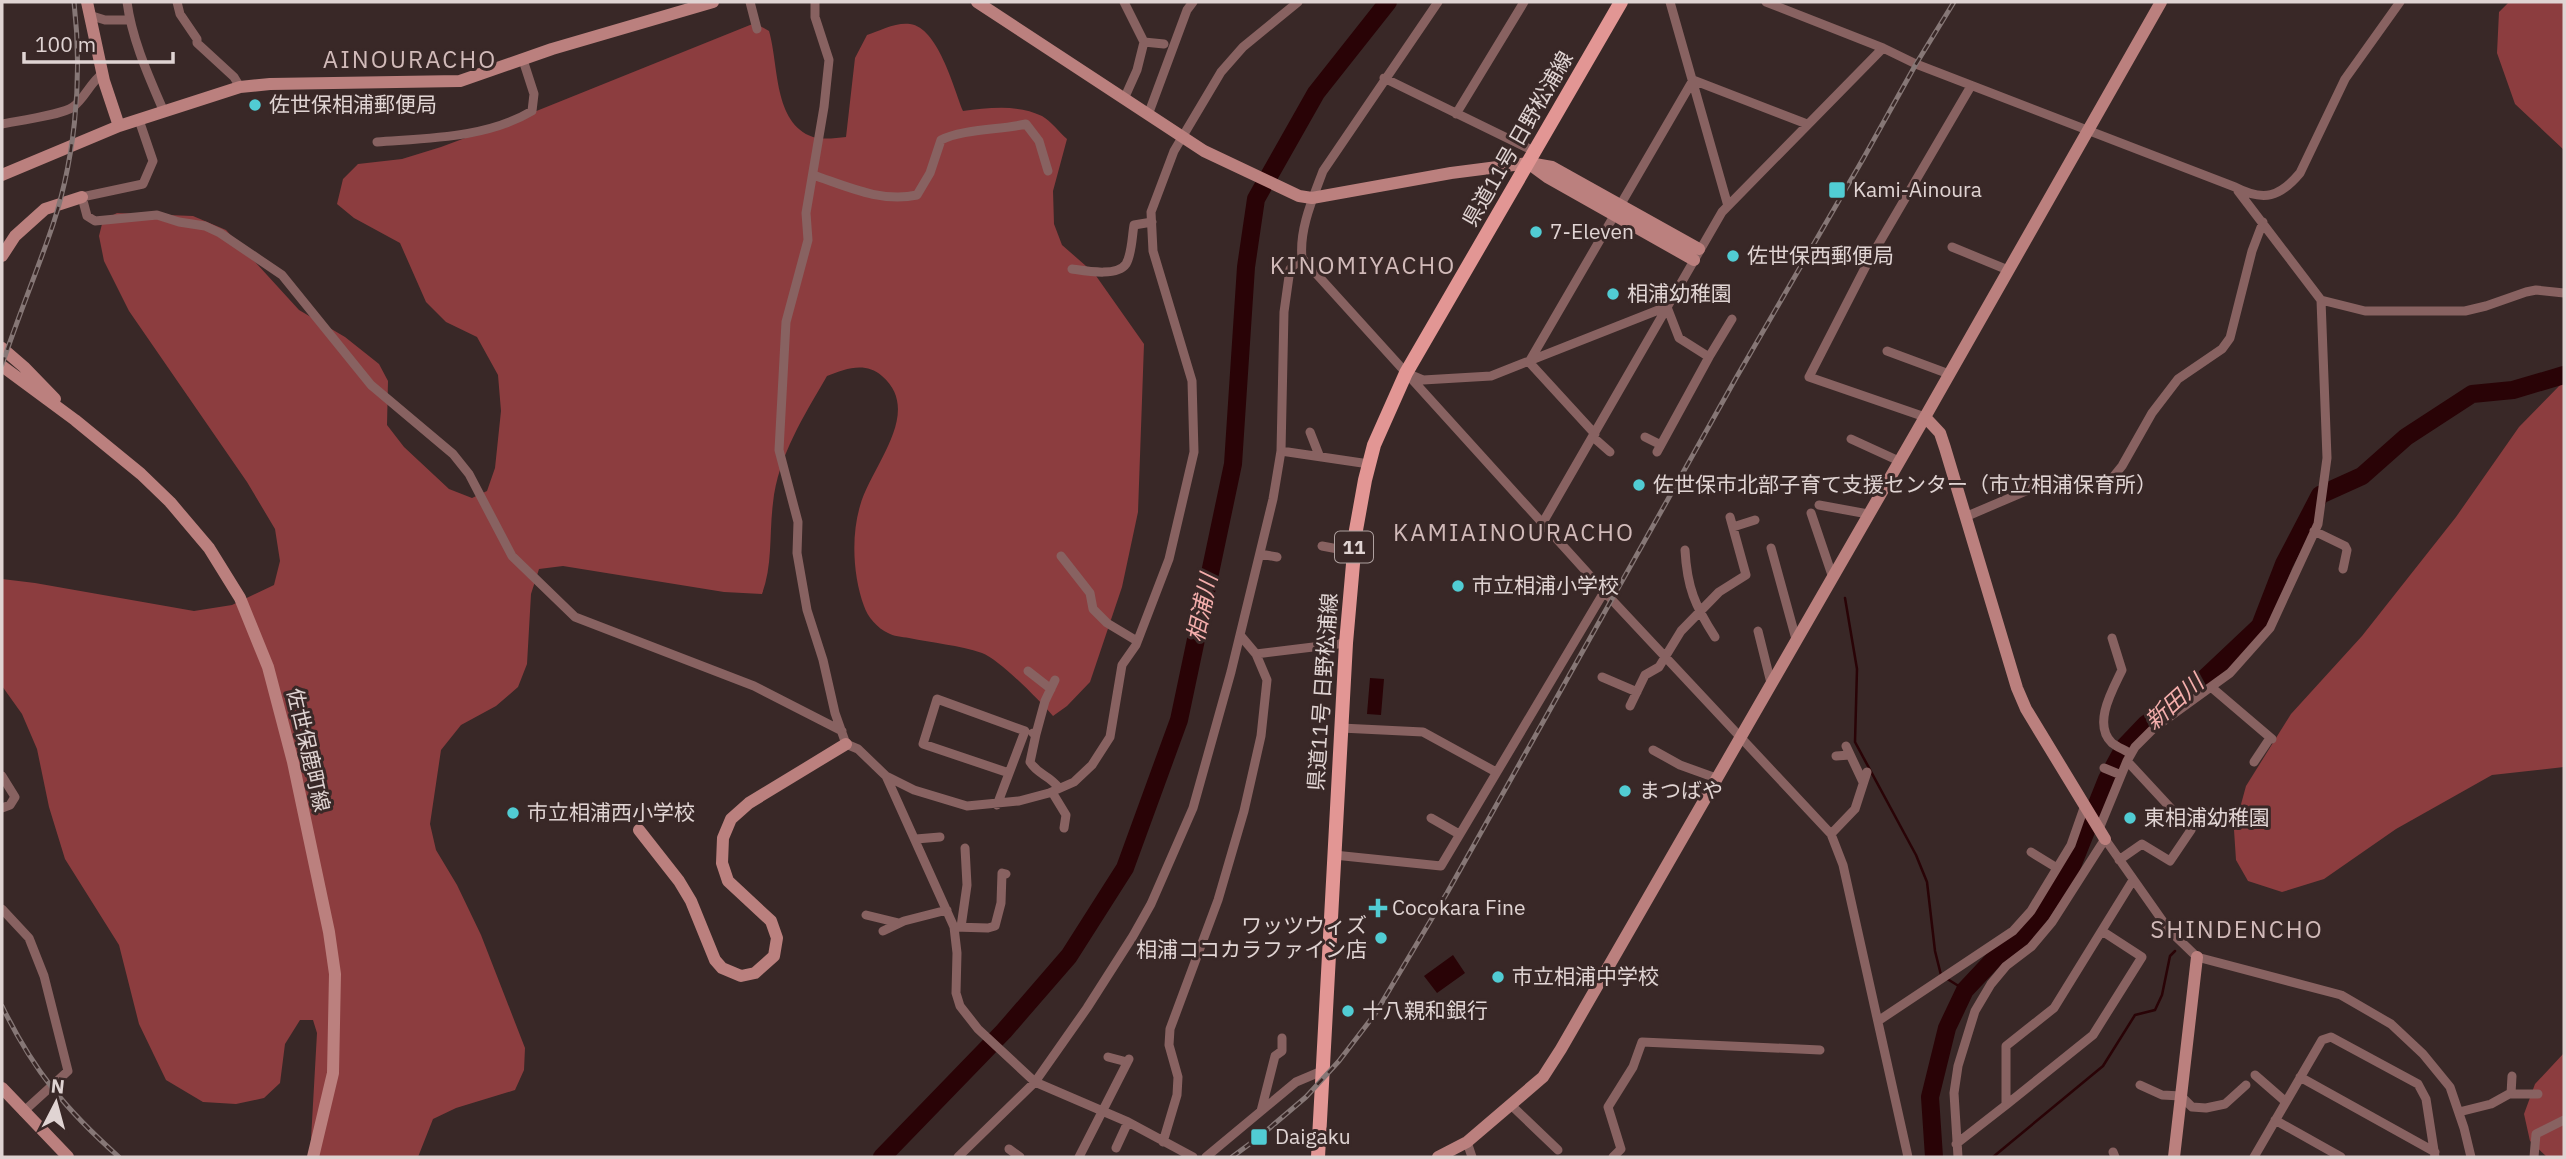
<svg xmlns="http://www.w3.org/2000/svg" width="2566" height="1159" font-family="'IBM Plex Sans','Noto Sans JP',sans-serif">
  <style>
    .forest { fill: #8c3d3f }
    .water { fill: #290306 }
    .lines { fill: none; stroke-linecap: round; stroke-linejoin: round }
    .stream { stroke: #290306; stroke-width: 2.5 }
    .river { stroke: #290306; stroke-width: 18 }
    .street { stroke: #886261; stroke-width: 9 }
    .secondary { stroke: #bb807e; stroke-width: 12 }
    .primary { stroke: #e29694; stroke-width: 14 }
    .rail-casing { stroke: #867776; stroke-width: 5 }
    .rail { stroke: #392827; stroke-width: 2.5; stroke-dasharray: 8; stroke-linecap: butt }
    .poi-dot { fill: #51ccd3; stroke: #392827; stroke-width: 2.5 }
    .labels { text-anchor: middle; stroke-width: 6; stroke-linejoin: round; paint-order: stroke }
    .shield { fill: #392827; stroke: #aea09f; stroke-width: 2 }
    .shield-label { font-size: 19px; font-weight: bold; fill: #e0d4d3 }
    .poi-label { font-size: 21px; fill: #e0d4d3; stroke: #392827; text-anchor: start }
    .street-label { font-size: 21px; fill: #e0d4d3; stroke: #392827 }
    .water-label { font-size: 23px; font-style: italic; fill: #f4aeac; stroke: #392827 }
    .quarter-label { font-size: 24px; letter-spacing: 2px; fill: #d1bab9; stroke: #392827 }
  </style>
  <rect width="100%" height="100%" fill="#392827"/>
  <path class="forest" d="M2509 2H2564V150L2515 104 2497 53 2499 12Z
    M755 23 769 31C779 65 773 123 813 137 823 140 836 138 846 137L855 58 867 35C879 31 896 22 910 24 938 28 953 86 963 111 988 108 1018 104 1042 116 1051 121 1059 132 1067 139L1053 191 1054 224 1062 245 1094 273 1144 344 1138 512 1122 587 1090 682 1067 706 1053 716C1040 701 999 659 982 653 959 645 932 643 909 638 902 637 893 636 888 633 878 629 867 616 864 606 853 576 851 536 860 506 871 466 924 412 882 376 865 361 845 369 827 376 804 416 778 456 773 503 769 534 773 564 762 594L724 592 563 566 539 569 531 594 527 664 518 687 496 706 461 725 441 750 430 824 436 850 457 885 481 935 525 1048 524 1070 515 1090 456 1108 433 1119 418 1157H310L317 1033 313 1020H300L285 1044 280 1083 264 1098 236 1104 203 1102 166 1080 139 1024 119 945 65 859 49 807 37 749 22 714 2 686V579L35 583 194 611 232 605 274 585 280 561 275 529 247 482 129 311 104 261 99 236 103 220 117 213 193 216 226 230 299 310 345 337 379 364 388 381 387 425 404 447 449 489 472 498 487 491 495 468 501 411 498 375 477 337 446 322 426 302 400 243 354 218 337 204 343 179 358 164 402 159 441 147 524 116Z
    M2564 381V767L2492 775 2396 829 2324 879 2282 892 2248 881 2236 860 2234 830 2246 786 2291 714 2362 636 2456 517 2519 427Z
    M2564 1053V1157H2547L2530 1141 2524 1114 2535 1084Z"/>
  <path class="water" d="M1370 678 1384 679 1381 715 1367 714Z
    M1453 955 1465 973 1437 993 1424 976Z"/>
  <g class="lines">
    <path class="stream" d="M1845 598 1857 669 1855 742 1916 855 1927 882 1935 951 1941 975 1965 990
      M1993 1157 2103 1066 2135 1015 2155 1010 2162 995 2170 956 2175 951"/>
    <path class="river" d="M882 1157 1004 1031 1069 956 1125 868 1179 720 1233 464 1246 267 1256 199 1316 93 1388 2
      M1934 1157 1930 1097 1947 1028 1965 990 1996 957 2029 932 2070 871 2107 779 2125 746 2146 724 2189 693 2260 626 2284 564 2320 495 2362 476 2406 437 2472 394 2513 390 2564 375"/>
    <path class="street" d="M127 2C132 40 149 77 164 112
      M177 2 180 14 197 39V43L234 77 240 87
      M750 2 757 29
      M815 2V17L829 60 824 107 806 213 808 240 786 322 779 450 798 522 797 553 807 610 823 660 835 713 846 744 858 749 886 776 914 790 967 806 1019 801 1049 793 1074 782 1092 765 1110 737 1122 665 1136 645 1169 559 1194 452 1192 381 1153 251 1151 212 1174 151 1221 72 1243 47 1298 2
      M1438 2 1323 171C1313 198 1299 229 1302 258L1612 600 1831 834 1843 865 1908 1157
      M1670 2 1728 206
      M1766 2 1883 48 1916 64 2235 187C2264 202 2280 197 2300 173L2345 79 2400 2
      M89 15 105 20H130
      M1144 42 1164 44
      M1384 78 1536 152
      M1693 80 1807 124
      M1124 99 1137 70 1144 42 1124 2
      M1456 114 1524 2
      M1148 115 1187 10 1193 2
      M139 120 153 161 143 184 82 197 87 216 95 221 157 215 179 222 205 226 220 233 282 275 371 385 453 454 469 474 512 556 575 617 754 686 842 731
      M2 124C17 121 62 115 73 107 85 98 90 83 102 74
      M377 142C428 138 487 138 532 111L534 94 523 60
      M813 175C846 186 881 203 917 195L930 173 941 140C962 129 1001 130 1026 124L1039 141 1048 171
      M1952 247 2008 270
      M1072 269C1086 271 1117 277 1126 264 1132 254 1132 236 1134 225L1152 222
      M2321 300 2365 311H2465L2486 306 2526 292 2536 290 2564 293
      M1667 307 1679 338 1709 357 1732 319
      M1887 351 1949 374
      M1529 362 1693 80
      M1529 362 1595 434
      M1411 375 1423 380 1491 376 1666 307
      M1925 417 1809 377 1868 262 1971 86
      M1310 432 1319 455
      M1593 437 1610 452
      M1645 437 1661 445
      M1851 439 1899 461
      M1281 451 1369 464
      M1657 452 1709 357
      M1819 505 1868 514
      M1811 513 1832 575
      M1965 517 2040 485 2089 490 2100 488 2109 482 2122 466 2152 413 2178 379 2222 349 2230 338 2252 251 2263 222
      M1542 524 1722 212 1883 48
      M1733 527 1755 520
      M2314 531 2345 546 2347 550 2343 569
      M1322 546 1354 552
      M1771 548 1796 639
      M1685 550C1687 587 1695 606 1715 637
      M1260 554 1277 557
      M1061 556 1090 593 1093 609 1107 623 1137 641
      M1758 631 1771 683
      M1240 635 1256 654
      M2112 638 2122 670C2113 689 2092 724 2112 743 2117 747 2125 750 2131 754
      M1028 671 1051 689
      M1602 677 1637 692
      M2211 687 2272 739
      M1630 706 1645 675 1659 667 1681 631 1719 592 1746 575 1730 517
      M1341 728 1423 732 1496 772
      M1033 733 1036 734 1045 701 1055 680
      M1036 734 1030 762C1038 775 1048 774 1059 788
      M1846 746 1863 782
      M1653 750 1680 765 1716 778
      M1836 756 1850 755
      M2254 762 2270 738
      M2104 768 2121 775
      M2 776 15 797 10 805 2 808
      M886 776 954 927 957 953 956 993 960 1006 978 1029 1035 1082 1128 1122 1193 1157
      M1052 792 1066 815 1064 828
      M997 805 1025 731 937 699 923 744 1009 773
      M1431 818 1459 834
      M2099 829 2127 761 2135 747 2154 728 2230 673 2270 628 2318 524 2327 458 2321 300 2238 191
      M1831 834 1855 809 1867 772
      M916 839 940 837
      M2031 852 2057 868
      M1334 855 1441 866 1604 592
      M2119 860 2142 844 2170 861 2191 830 2127 761
      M2 909 29 938 44 976 68 1071 23 1112
      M866 915 899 923
      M954 927 988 928 995 926 1001 903 1002 873 1006 874
      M961 927 967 885 965 848
      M883 931 904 921 947 910
      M1878 1021 2013 931 2031 911 2071 845 2084 808
      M1108 1057 1127 1062
      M2255 1075 2286 1102
      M2300 1077 2435 1152
      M2140 1085 2162 1095 2181 1096 2192 1107 2206 1108 2225 1104 2246 1085
      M2511 1094 2512 1076
      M1511 1105 1558 1150
      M2006 1105 2093 1035 2142 957 2102 931
      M1261 1111 1275 1056 1282 1051V1038
      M2459 1112 2491 1104 2509 1094H2538
      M2275 1120 2341 1157
      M1163 1142 1177 1095 1178 1077 1169 1045 1170 1029 1218 900 1244 811 1261 736 1267 680 1256 654 1346 643
      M1467 1142 1472 1157
      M1956 1144 2006 1105V1046L2054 1008 2133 880
      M1116 1148 1128 1122
      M1009 1149 1020 1157
      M2113 1152 2115 1157
      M958 1157 1035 1082 1087 1008 1133 936 1151 904 1193 808 1231 672 1273 499 1281 451 1284 312 1290 269 1302 258
      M1079 1157 1129 1059
      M1206 1157 1296 1082 1322 1071
      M1613 1157 1621 1149 1608 1107 1633 1067 1642 1042 1820 1050
      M1958 1157 1954 1093 1958 1066 1975 1011 1991 984 2006 966 2031 947 2052 922 2105 839 2169 930 2197 957 2341 995 2391 1024 2423 1054 2450 1087 2464 1128 2471 1157
      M2254 1157 2322 1040 2331 1037 2418 1084 2426 1099 2435 1157
      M2534 1157 2536 1134 2564 1120"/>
    <path class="secondary" d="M87 2 104 81 119 126
      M977 2 1204 151 1299 196 1312 198 1451 173 1529 163 1552 167 1699 249
      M1532 166 1547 177 1694 260
      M2 175 119 126 240 87 270 84 460 81 552 49 713 2
      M2 256 15 236 45 209 82 197
      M2 348 24 367 55 399
      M2 366 75 420 141 474 170 502 209 548 240 598 268 667 293 762 329 932 335 974 333 1073 313 1157
      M1925 417 1940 433 1945 448 2017 688 2026 709 2105 839
      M639 830 679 881 691 901 715 960 722 968 741 976 755 973 774 956 777 938 771 921 728 881 722 863 723 838 731 819 749 803 846 744
      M2 1088 68 1157
      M1438 1157 1467 1142 1543 1077 1561 1049 1925 417 2161 2
      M2174 1157 2197 957"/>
    <path class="primary" d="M1318 1157 1346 643 1356 530 1365 480 1374 445 1406 373 1621 2"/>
    <g class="rail-casing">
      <path id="rail" d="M2 365C16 323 33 281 48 239 75 165 83 80 74 2
        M2 1006C33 1070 66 1110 119 1157
        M1232 1157 1259 1137 1306 1097 1339 1061 1375 1014 1447 893 1736 378 1863 159 1916 64 1954 2"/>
    </g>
    <use href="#rail" class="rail"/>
  </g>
  <g class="poi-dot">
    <circle cx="255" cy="105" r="7"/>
    <rect x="1828" y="181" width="18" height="18" rx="3.5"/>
    <circle cx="1536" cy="232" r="7"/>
    <circle cx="1733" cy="256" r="7"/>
    <circle cx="1613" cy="294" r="7"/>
    <circle cx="1639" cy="485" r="7"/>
    <circle cx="1458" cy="586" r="7"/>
    <circle cx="1625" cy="791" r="7"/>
    <circle cx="513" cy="813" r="7"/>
    <circle cx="2130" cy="818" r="7"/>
    <path d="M1374.5 897.5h7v7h7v7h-7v7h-7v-7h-7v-7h7z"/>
    <circle cx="1381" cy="938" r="7"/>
    <circle cx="1498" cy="977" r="7"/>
    <circle cx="1348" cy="1011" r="7"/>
    <rect x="1250" y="1128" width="18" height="18" rx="3.5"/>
  </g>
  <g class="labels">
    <rect class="shield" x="1335" y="531.5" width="38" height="31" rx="5"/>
    <g class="shield-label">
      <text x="1354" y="554">11</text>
    </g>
    <g class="poi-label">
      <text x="269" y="112">佐世保相浦郵便局</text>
      <text x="1853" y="197">Kami-Ainoura</text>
      <text x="1550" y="239">7-Eleven</text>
      <text x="1747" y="263">佐世保西郵便局</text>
      <text x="1627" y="301">相浦幼稚園</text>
      <text x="1653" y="492">佐世保市北部子育て支援センター（市立相浦保育所）</text>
      <text x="1472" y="593">市立相浦小学校</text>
      <text x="1639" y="798">まつばや</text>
      <text x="527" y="820">市立相浦西小学校</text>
      <text x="2144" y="825">東相浦幼稚園</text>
      <text x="1392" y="915">Cocokara Fine</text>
      <text x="1367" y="933" text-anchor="end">ワッツウィズ<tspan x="1367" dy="24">相浦ココカラファイン店</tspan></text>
      <text x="1512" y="984">市立相浦中学校</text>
      <text x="1362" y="1018">十八親和銀行</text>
      <text x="1275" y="1144">Daigaku</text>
    </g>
    <g class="street-label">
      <text transform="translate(1518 139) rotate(-60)" y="7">県道11号 日野松浦線</text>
      <text transform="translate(1323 692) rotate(-86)" y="7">県道11号 日野松浦線</text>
      <text transform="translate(308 750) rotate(77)" y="7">佐世保鹿町線</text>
    </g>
    <g class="water-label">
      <text transform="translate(1202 608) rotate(-78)" y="8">相浦川</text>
      <text transform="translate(2174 702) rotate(-42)" y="8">新田川</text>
    </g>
    <g class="quarter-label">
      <text x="410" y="68">AINOURACHO</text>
      <text x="1363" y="274">KINOMIYACHO</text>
      <text x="1514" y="541">KAMIAINOURACHO</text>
      <text x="2237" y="938">SHINDENCHO</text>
    </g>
  </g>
  <rect width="2566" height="1159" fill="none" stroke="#e0d4d3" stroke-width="7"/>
  <g transform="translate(56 1103) rotate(6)" stroke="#392827" stroke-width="5" paint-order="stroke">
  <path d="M0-5L12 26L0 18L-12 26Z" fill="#e0d4d3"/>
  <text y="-10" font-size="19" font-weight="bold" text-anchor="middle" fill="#e0d4d3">N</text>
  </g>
  <path d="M24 52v10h149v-10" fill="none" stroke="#e0d4d3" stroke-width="3.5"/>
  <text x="35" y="52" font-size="21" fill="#e0d4d3" stroke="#392827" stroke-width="5" paint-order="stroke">100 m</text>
</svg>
